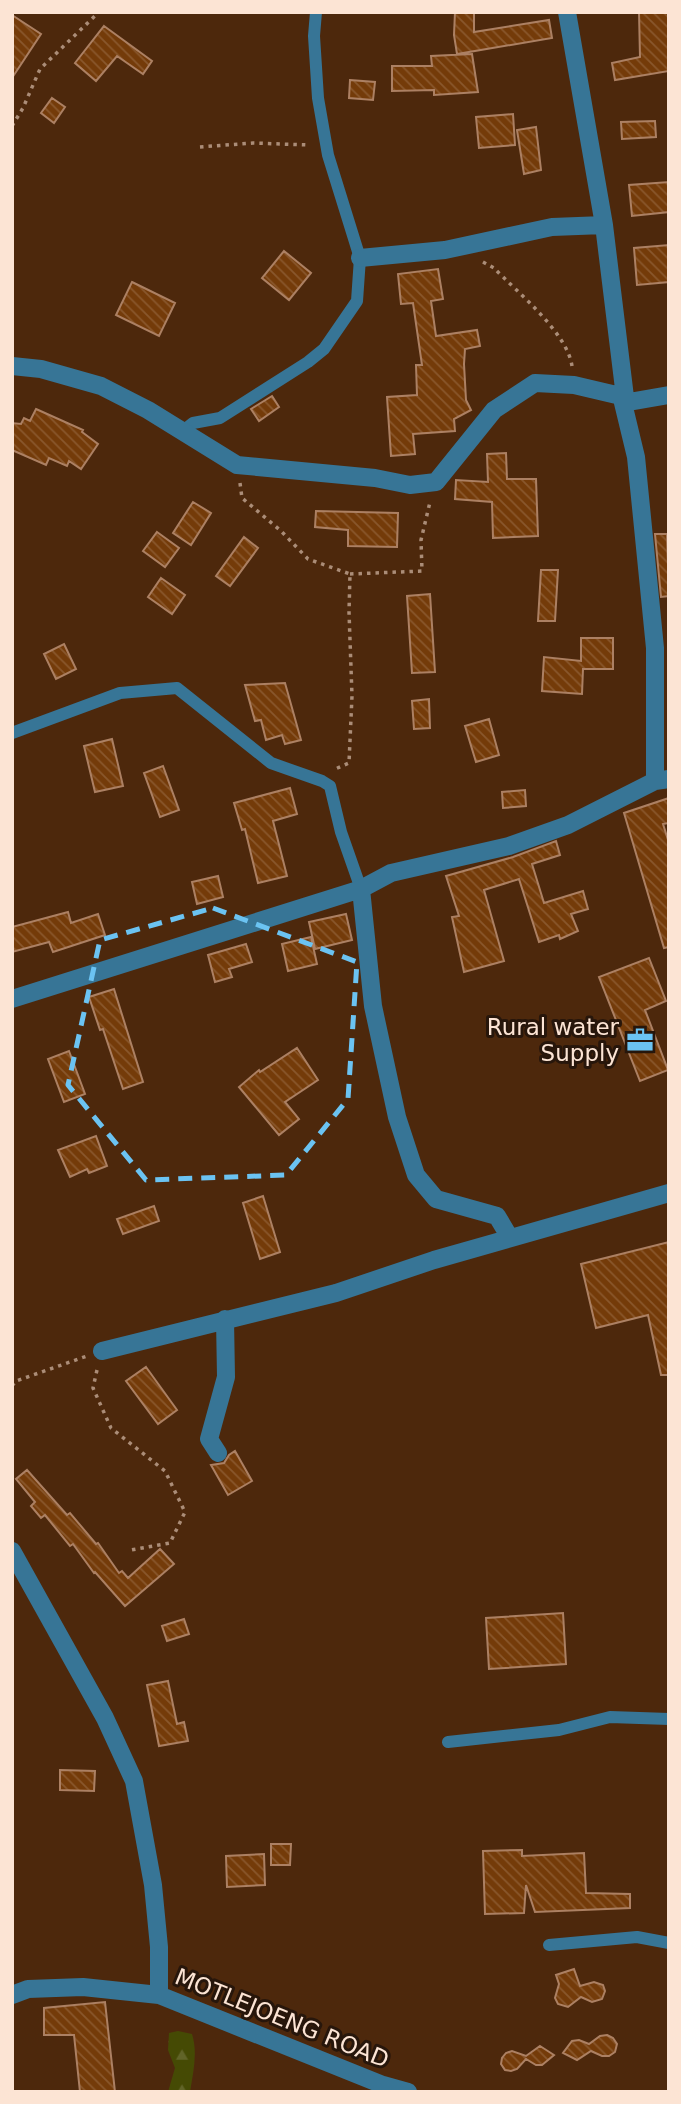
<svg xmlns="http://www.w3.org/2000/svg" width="681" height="2104" font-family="'DejaVu Sans',sans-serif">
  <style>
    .forest { fill: url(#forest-firs) }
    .building { fill: url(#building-back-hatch); stroke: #ac8063; stroke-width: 2 }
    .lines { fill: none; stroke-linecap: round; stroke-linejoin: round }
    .path { stroke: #ab8d78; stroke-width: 3.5; stroke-dasharray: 3.5 5; stroke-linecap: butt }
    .lane { stroke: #377596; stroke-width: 12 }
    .street { stroke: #377596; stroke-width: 18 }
    .marked { fill: none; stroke: #6bc3f2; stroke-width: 5; stroke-dasharray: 14 9; stroke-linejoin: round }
    .labels { text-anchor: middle; stroke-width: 6; stroke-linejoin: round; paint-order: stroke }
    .poi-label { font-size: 23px; fill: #fce4d4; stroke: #27160b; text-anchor: end }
    .street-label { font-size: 23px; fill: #fce4d4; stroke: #27160b }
  </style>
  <defs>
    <pattern id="forest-firs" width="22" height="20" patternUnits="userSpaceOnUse" patternTransform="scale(1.75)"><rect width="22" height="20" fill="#454a04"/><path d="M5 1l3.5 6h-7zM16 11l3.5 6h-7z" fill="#616428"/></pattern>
    <pattern id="building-back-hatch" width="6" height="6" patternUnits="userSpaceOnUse" patternTransform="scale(1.75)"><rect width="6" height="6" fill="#743b09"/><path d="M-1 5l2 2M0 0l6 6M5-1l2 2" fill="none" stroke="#89572c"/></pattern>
  </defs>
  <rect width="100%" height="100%" fill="#4d280c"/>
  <path class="forest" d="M178 2031 192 2034C198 2053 193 2073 190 2092H168L175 2068 168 2050 169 2033Z"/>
  <path class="building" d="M455 12H474V32L549 20 552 38 457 54 454 35Z
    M639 12H669V71L615 80 612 63 640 57Z
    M12 15 41 34 12 78Z
    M104 26 152 61 143 74 117 56 96 81 75 63Z
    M472 54 478 92 434 95V90L392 91V66H432L431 56Z
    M350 80 375 82 373 100 349 98Z
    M52 98 65 107 54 123 41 113Z
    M513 114 515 145 479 148 476 117Z
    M655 121 656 137 622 139 621 122Z
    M536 127 541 170 524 174 517 130Z
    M669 182V212L632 216 629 185Z
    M669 245V282L637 285 634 248Z
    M284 251 311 273 289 300 262 278Z
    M438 269 443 299 431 301 436 336 477 330 480 346 465 349 464 364 466 400 471 410 454 419 455 431 413 434 415 454 391 456 387 397 417 395 416 365H422L413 303 401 304 398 274Z
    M132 282 175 303 159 336 116 315Z
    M272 396 279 407 259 421 251 409Z
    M36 409 83 430 82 432 98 444 81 469 69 461 67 466 49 458 46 465 12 450V423L21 424 24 418 30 421Z
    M506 453 507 479H536L538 536 493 538 492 502 455 499 456 480 488 482 487 454Z
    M193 502 211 513 191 545 173 533Z
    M316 511 398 513 397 547 348 546V530L315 527Z
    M157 532 179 548 165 567 143 551Z
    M655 534H667L669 596 661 597Z
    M244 537 258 548 230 586 216 576Z
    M541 570H558L555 621H538Z
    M161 578 185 595 172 614 148 597Z
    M430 594 435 672 412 673 407 596Z
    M581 638H613V669H583L582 694 542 691 544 657 581 661Z
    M64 644 76 669 56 679 44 654Z
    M285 683 301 740 285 744 282 735 266 740 261 720 255 721 245 685Z
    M429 699 430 728 414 729 412 701Z
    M489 719 499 755 476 762 465 726Z
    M112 739 123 786 95 792 84 746Z
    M163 766 179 810 160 817 144 773Z
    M290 788 297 814 273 821 287 876 258 883 245 829 242 830 234 803Z
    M525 790 526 806 503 808 502 792Z
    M669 798V823L663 824 669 843V947L664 948 624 813Z
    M556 841 560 855 532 864 544 903 583 891 588 909 571 914 578 931 560 939 559 935 539 942 519 879 484 890 504 961 464 972 452 917 459 916 446 876 513 857Z
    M218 876 223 897 197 904 192 882Z
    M68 912 71 923 98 914 105 935 53 952 49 942 12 952V927Z
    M346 914 352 940 315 949 309 922Z
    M311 937 317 964 288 971 282 944Z
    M246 944 252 962 229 969 232 977 215 982 208 955Z
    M649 958 666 1001 645 1010 668 1070 640 1081 599 977Z
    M114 989 143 1082 123 1089 103 1029 100 1030 89 997Z
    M297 1048 318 1080 285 1102 299 1119 279 1135 239 1087 259 1070 260 1072Z
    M69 1051 85 1094 64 1102 48 1059Z
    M96 1136 107 1166 89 1173 87 1169 70 1177 58 1150Z
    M263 1196 280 1252 260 1259 243 1203Z
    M154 1206 159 1221 123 1234 117 1219Z
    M669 1242V1375H661L648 1315 596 1328 581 1264Z
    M146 1367 177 1410 158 1424 126 1381Z
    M235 1451 252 1481 228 1495 211 1465 224 1463 229 1455Z
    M27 1470 67 1515 70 1513 96 1544 98 1543 119 1573 122 1571 128 1578 160 1549 174 1564 125 1606 95 1572 94 1573 73 1544 70 1546 45 1515 41 1518 31 1506 35 1502 16 1479Z
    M563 1613 566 1664 489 1669 486 1618Z
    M184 1619 189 1634 167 1641 162 1626Z
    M168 1681 177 1724 184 1722 188 1741 159 1746 147 1685Z
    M60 1770 95 1771 94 1791 60 1790Z
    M271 1844H291L290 1865H271Z
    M522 1850V1856L584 1853 586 1893 630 1894V1908L535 1912 526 1885 524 1913 485 1914 483 1851Z
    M264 1854 265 1885 227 1887 226 1856Z
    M574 1969 580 1986 594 1982 603 1985 605 1991 602 1999 592 2002 581 1997 568 2007 558 2004 555 1998 559 1984 556 1975Z
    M105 2002 115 2092H80L74 2035H44V2008Z
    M607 2035 613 2038 617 2044 615 2052 609 2056H602L591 2051 577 2060 563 2053 572 2041 579 2040 589 2044 600 2036Z
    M540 2046 554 2055 542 2065H536L526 2059 517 2069 511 2071 505 2070 501 2064 502 2058 506 2053 512 2051 526 2056Z"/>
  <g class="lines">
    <path class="path" d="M12 126 23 108 40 69 99 12
      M200 147 253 143 309 145
      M483 262 494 268C517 292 567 332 572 366
      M240 483 242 498 281 531 308 559 350 574 349 612 352 696 349 763 333 770
      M350 574 422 571 421 540 430 502
      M97 1370 93 1388 111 1428 165 1471 185 1512 170 1543 131 1550
      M12 1386 16 1381 87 1356"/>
    <path class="lane" d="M183 431 193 423 220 418 308 362 324 349 357 301 360 258 328 155 318 98 314 36 316 12
      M12 733 120 693 177 688 271 763 322 781 330 786 341 832 361 889
      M448 1742 559 1730 610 1717 669 1719
      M549 1945 637 1937 669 1943"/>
    <path class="street" d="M567 12 604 225 625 397 623 403 636 457 655 648V781
      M360 258 445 250 552 227 604 225
      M12 366 41 369 101 386 148 410 237 465 375 478 410 485 436 482 494 410 535 383 574 385 625 397
      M623 403 669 395
      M361 889 373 1006 397 1117 416 1175 436 1199 497 1216 510 1238
      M12 999 361 889 391 873 509 846 568 825 655 781 669 779
      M102 1351 336 1293 434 1260 669 1193
      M218 1453 209 1439 226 1377 225 1319
      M12 1551 105 1718 134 1781 153 1885 159 1947V1995
      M12 1995 28 1989 83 1987 159 1995 383 2085 408 2092"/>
  </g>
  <path class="marked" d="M213 908 357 962 348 1099 286 1175 146 1180 68 1085 100 940Z"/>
  <defs>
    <g id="office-bare" transform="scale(2.1)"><path d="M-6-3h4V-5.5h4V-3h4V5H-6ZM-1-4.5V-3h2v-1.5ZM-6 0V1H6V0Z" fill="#6bc3f2" stroke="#27160b" stroke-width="2.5" paint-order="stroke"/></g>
  </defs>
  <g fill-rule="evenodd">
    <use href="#office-bare" x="640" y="1040"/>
  </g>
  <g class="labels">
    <g class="poi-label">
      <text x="619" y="1035">Rural water<tspan x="619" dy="26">Supply</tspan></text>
    </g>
    <g class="street-label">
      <text transform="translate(282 2018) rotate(22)" y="8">MOTLEJOENG ROAD</text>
    </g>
  </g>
  <rect width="681" height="2104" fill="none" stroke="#fce4d4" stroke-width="28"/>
</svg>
